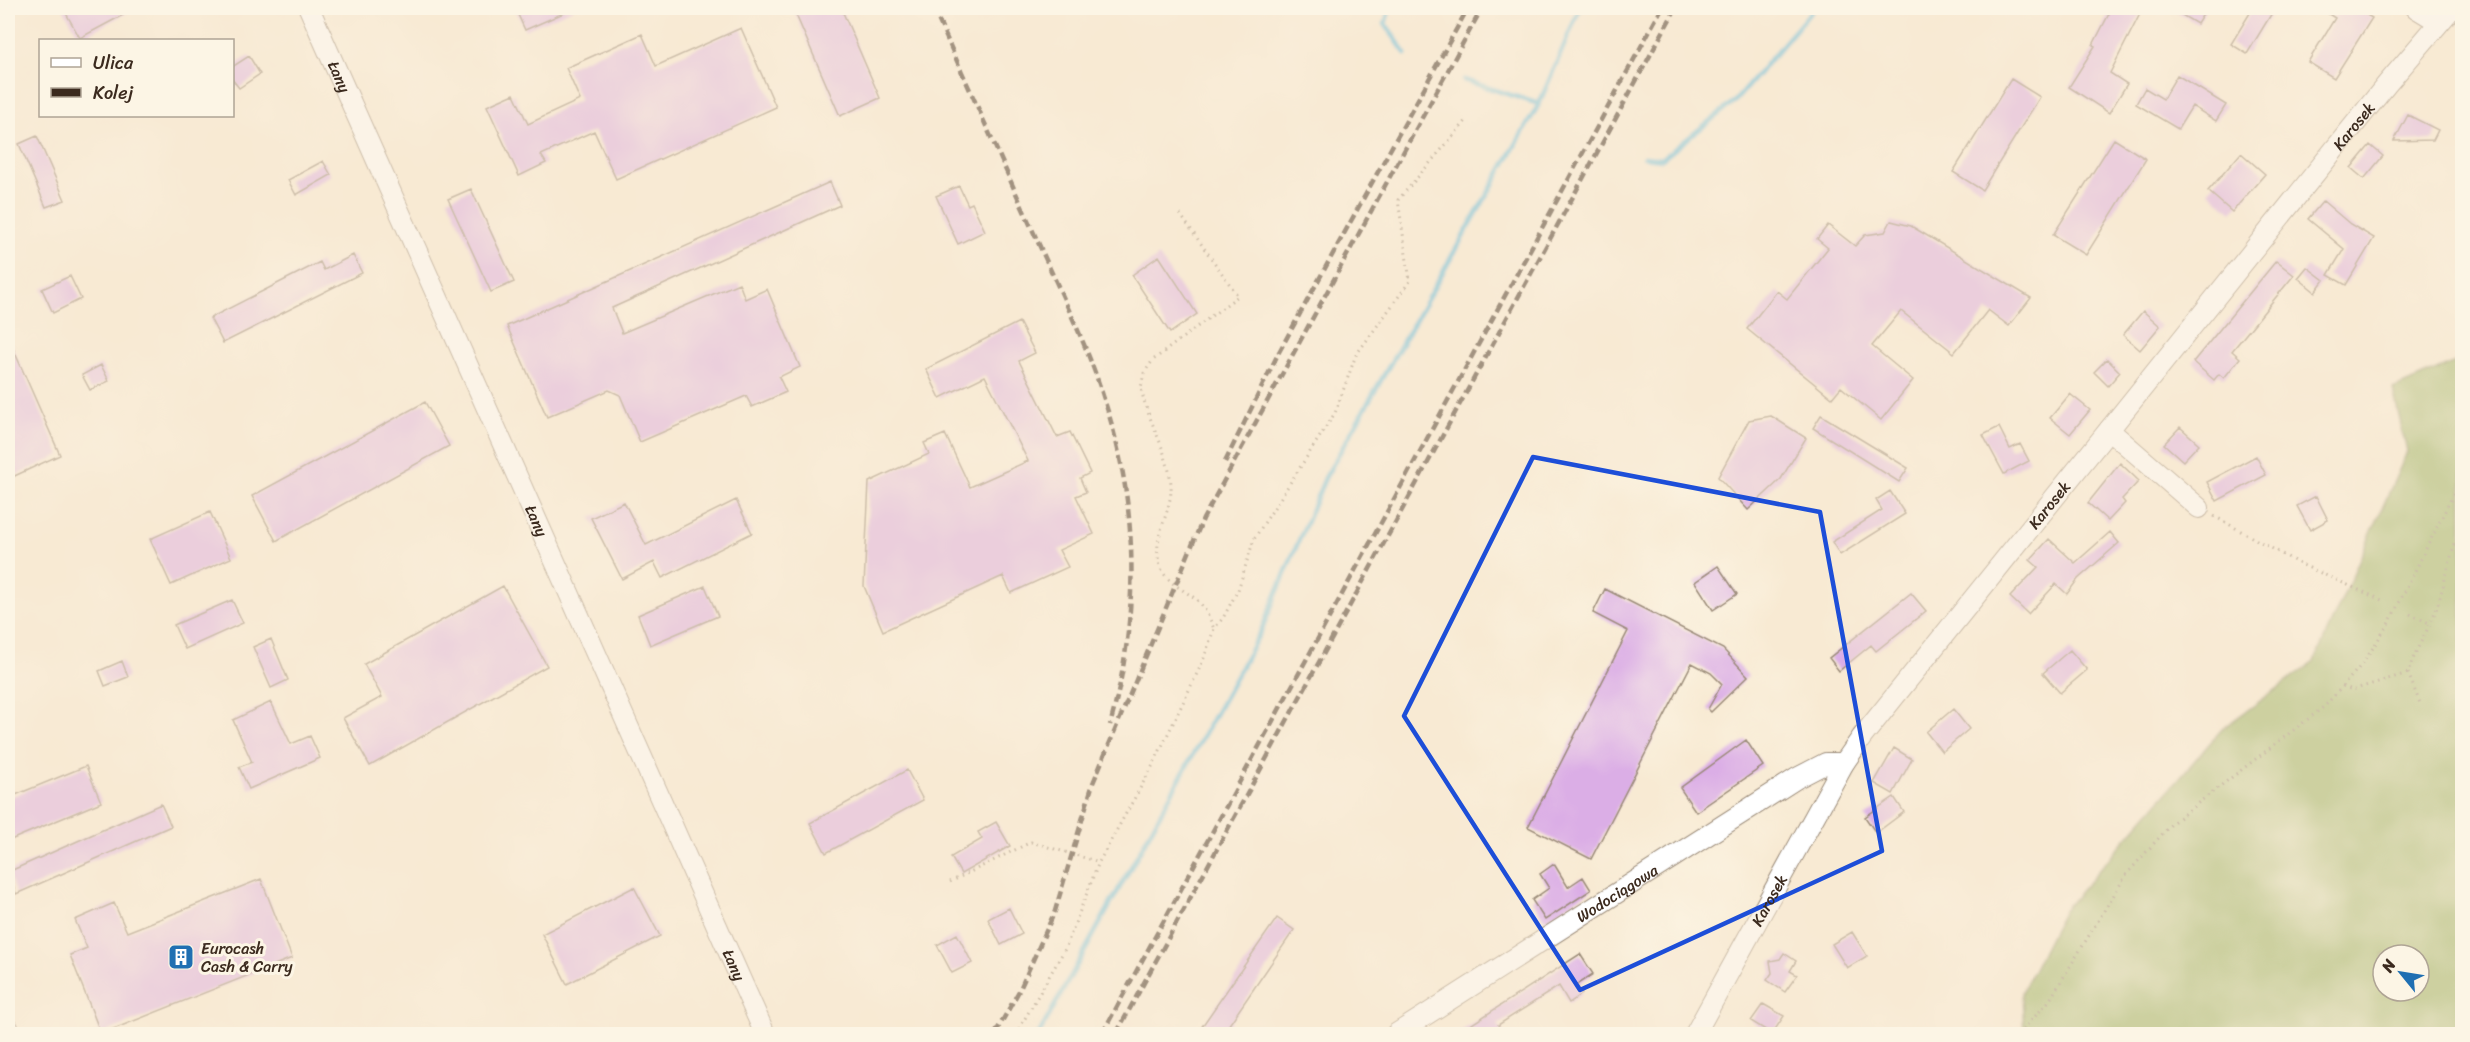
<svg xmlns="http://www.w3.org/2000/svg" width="2470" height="1042" font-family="Sriracha,sans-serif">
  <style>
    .forest { fill: #99b264; stroke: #6a6e41; stroke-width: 1.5; fill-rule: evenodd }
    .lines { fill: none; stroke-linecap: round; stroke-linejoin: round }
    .stream { stroke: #5fbbdd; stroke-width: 5 }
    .building { fill: #dbaee6 }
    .minor-casing { stroke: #9a8a78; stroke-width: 22 }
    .path { stroke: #9a8a78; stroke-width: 3; stroke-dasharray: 1.5 4.5; stroke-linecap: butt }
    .minor { stroke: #fff; stroke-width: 20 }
    .rail { stroke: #3b2a1e; stroke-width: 4.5; stroke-dasharray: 9 4.5; stroke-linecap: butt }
    .marked { fill: none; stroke: #1d4ed8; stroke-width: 4.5; stroke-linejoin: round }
    .labels { text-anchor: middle; stroke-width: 6; stroke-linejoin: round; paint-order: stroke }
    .street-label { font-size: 16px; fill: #3b2a1e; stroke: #fcf5e5 }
    .poi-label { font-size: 16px; fill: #3b2a1e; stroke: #fcf5e5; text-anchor: start }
  </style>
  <rect width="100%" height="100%" fill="#fcf5e5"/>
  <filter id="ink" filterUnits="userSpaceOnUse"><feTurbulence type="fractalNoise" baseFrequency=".0167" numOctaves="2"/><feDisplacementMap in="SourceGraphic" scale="12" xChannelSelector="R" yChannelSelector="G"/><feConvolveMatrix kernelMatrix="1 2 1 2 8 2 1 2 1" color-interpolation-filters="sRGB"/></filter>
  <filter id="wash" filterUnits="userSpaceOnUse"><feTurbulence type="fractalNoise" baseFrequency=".008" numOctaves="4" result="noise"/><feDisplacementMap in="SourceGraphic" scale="24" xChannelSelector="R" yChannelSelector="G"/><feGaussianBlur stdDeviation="1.35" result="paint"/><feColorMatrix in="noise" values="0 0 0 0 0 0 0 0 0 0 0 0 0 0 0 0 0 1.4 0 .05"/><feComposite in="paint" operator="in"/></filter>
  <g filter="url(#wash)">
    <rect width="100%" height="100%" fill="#f8ead3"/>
    <path class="forest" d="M2462 359V1034H2024L2022 992 2064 910 2223 728 2314 662 2407 452 2393 389ZM2383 955H2419V991H2383Z"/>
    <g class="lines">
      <path class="stream" d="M1390 8 1385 24 1406 54
        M1464 80 1539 104
        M1644 157 1662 159 1735 101 1814 8
        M1039 1034 1261 631 1325 478 1539 104 1580 8"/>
    </g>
    <g id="blocks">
      <path class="building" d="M63 8H136L80 38Z
        M515 8H575L525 30Z
        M793 8H841L880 98 840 116Z
        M2112 8H2143L2110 73 2127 84 2109 113 2069 87 2095 46 2093 45Z
        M2170 8H2207L2197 24Z
        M2253 8H2275L2247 54 2231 44Z
        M2319 8H2355L2372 18 2334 78 2308 62 2335 18Z
        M741 28 776 107 616 179 594 131 541 155 546 163 519 176 487 106 514 94 528 124 580 100 566 68 642 34 656 66Z
        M249 56 260 74 239 88 232 79V67Z
        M2177 75 2226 105 2216 121 2192 106 2178 129 2136 104 2145 88 2163 99Z
        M2011 79 2040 97 1982 190 1953 172Z
        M2408 115 2438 130 2433 140 2394 141Z
        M37 136 65 200 46 207 19 144Z
        M2114 139 2146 159 2086 255 2053 235Z
        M2370 145 2383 156 2364 179 2351 168Z
        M2241 153 2265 174 2232 212 2208 191Z
        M323 161 331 175 296 195 288 180Z
        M830 182 840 205 612 308 622 333 739 283 745 299 767 289 800 367 779 377 786 392 752 407 746 396 640 442 620 395 609 390 547 417 507 326Z
        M959 186 968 205 972 203 985 231 958 244 936 196Z
        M471 189 514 282 491 292 448 199Z
        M2323 201 2350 224 2374 238 2346 285 2328 275 2344 249 2308 219Z
        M1891 221 1911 226 2031 298 2009 326 1988 310 1954 353 1901 311 1872 346 1913 380 1881 420 1841 387 1832 398 1747 329 1777 291 1787 299 1828 248 1817 239 1828 225 1855 246 1865 235 1885 232Z
        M353 255 362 273 223 343 210 318 320 262 324 270Z
        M1159 256 1197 314 1170 333 1132 275Z
        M2276 261 2294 275 2232 351 2240 358 2224 378 2219 374 2214 380 2193 362Z
        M2307 267 2324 280 2315 292 2298 278Z
        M70 276 81 299 53 313 42 289Z
        M2143 311 2160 326 2140 350 2123 335Z
        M1019 322 1035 353 1019 361 1057 437 1070 432 1090 473 1080 478 1086 492 1076 496 1094 534 1059 550 1068 567 1011 593 1003 576 883 631 864 586 869 482 929 454 924 443 945 434 970 487 1028 461 985 376 940 398 926 369Z
        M8 337 60 455 8 479Z
        M2107 359 2120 372 2108 386 2094 372Z
        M101 365 109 381 90 390 82 375Z
        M2070 394 2090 410 2070 434 2050 418Z
        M425 402 449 446 276 541 252 496Z
        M1821 415 1908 468 1899 482 1813 428Z
        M1771 416 1806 438 1781 479 1748 510 1718 477 1749 420Z
        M1999 427 2010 449 2020 444 2029 461 2004 474 1983 435Z
        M2180 427 2199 444 2183 461 2164 444Z
        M2256 456 2266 475 2217 501 2207 482Z
        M2120 463 2139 481 2122 499 2125 503 2108 521 2088 503Z
        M1890 491 1905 514 1840 555 1832 542 1882 510 1876 500Z
        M2316 496 2328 520 2310 530 2297 506Z
        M736 500 752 533 662 578 654 562 622 579 591 518 624 502 646 545Z
        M210 512 231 558 171 585 150 539Z
        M2110 532 2119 543 2078 579 2067 594 2056 584 2028 614 2010 597 2038 567 2030 560 2049 539 2075 563Z
        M1718 566 1737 594 1713 610 1695 582Z
        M503 586 547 666 370 766 343 718 382 697 364 664Z
        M705 586 718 616 650 645 638 615Z
        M1605 589 1723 649 1748 676 1711 712 1708 709 1722 684 1711 673 1692 663 1591 859 1528 827 1628 631 1593 613Z
        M1911 593 1926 611 1876 651 1871 645 1839 671 1829 658Z
        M232 600 243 623 185 649 174 625Z
        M271 639 288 680 271 688 253 647Z
        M2070 650 2087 670 2060 693 2043 673Z
        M122 661 128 677 105 686 99 671Z
        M271 702 291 744 310 736 320 758 249 789 239 767 252 762 233 720Z
        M1953 709 1969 729 1942 752 1926 732Z
        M1746 740 1763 766 1696 812 1680 788Z
        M1894 748 1912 759 1893 794 1874 783Z
        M86 766 101 802 8 841V798Z
        M907 770 923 800 826 853 810 823Z
        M1894 797 1904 812 1876 833 1865 817Z
        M161 804 171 826 16 894 8 872Z
        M996 822 1010 846 961 874 951 857 982 839 978 832Z
        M1554 864 1568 887 1583 877 1591 890 1545 920 1532 900 1549 888 1540 874Z
        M261 879 292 958 101 1034 70 955 87 948 75 920 114 903 127 932Z
        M634 887 660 936 567 984 542 934Z
        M1009 908 1022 934 1001 945 988 919Z
        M1277 918 1294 930 1222 1035H1196Z
        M1852 932 1867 956 1847 968 1832 944Z
        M957 934 972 963 952 973 937 945Z
        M1784 953 1796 961 1790 971 1797 975 1785 992 1767 980 1772 973 1770 961 1780 959Z
        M1580 954 1593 974 1576 985 1582 994 1569 1003 1559 986 1498 1025 1505 1035H1455Z
        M1763 1004 1784 1016 1772 1034 1751 1021Z"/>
    </g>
  </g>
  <g filter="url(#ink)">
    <use href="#blocks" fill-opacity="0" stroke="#9a8a78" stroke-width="1.5"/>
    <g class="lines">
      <g class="minor-casing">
        <g id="minor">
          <path id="s1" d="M309 8 765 1034"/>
          <path d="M2416 8 2439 22"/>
          <path d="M2109 430 2199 508"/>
          <path d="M8 1028 10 1034"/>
          <path id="s2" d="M1396 1034 1797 778 1826 763H1844"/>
          <path id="s3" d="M1695 1034 1844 763 1862 737 2387 84 2452 8"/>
        </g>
      </g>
      <path class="path" d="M1180 214 1238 296 1153 360 1144 373 1141 388C1147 420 1168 450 1171 484 1173 513 1149 539 1161 568 1168 585 1186 590 1198 601 1206 609 1210 619 1214 629
        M2214 516 2298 563 2384 601
        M2410 614 2429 623
        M2408 673 2421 706
        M2343 686 2352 690 2408 673C2415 649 2430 628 2438 604 2446 577 2452 550 2462 523
        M950 882 1031 842 1099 862
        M1016 1034 1065 949 1099 862 1153 765 1203 661 1214 629 1223 618 1238 590 1254 539 1335 413 1356 355 1410 281 1398 200 1467 120
        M2019 1034 2049 1001 2126 875 2172 823 2325 706 2364 662 2390 621 2462 477"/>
      <use href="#minor" class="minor"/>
      <path class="rail" d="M933 8C968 85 1002 162 1037 240 1060 292 1087 344 1104 399 1139 505 1140 617 1110 725
        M1225 462 1279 352 1468 8
        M995 1034 1020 989 1055 911 1093 783 1203 519 1482 8
        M1102 1034 1662 8
        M1116 1034 1676 8"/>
    </g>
  </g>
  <path d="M0 0H2470V1042H0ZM1533 457 1820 512 1882 851 1580 990 1404 716Z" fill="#f8ead3" fill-opacity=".55" fill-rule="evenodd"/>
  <path class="marked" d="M1533 457 1820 512 1882 851 1580 990 1404 716Z"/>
  <defs>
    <g id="building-square" transform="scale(1.35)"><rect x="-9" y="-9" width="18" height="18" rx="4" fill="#1f6fb2" stroke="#fcf5e5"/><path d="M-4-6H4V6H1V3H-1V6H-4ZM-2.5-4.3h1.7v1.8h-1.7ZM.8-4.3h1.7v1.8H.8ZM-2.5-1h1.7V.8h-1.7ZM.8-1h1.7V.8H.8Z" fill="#fff"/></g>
  </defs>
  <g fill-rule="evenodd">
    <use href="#building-square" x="181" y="957"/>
  </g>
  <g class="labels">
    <g class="street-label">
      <text dy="6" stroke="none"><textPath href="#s1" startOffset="75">Łany</textPath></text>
      <text dy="6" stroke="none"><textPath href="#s3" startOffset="1125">Karosek</textPath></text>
      <text dy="6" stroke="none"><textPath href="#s3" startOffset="639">Karosek</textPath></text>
      <text dy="6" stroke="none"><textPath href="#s1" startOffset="561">Łany</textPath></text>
      <text dy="6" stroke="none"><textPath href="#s2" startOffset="262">Wodociągowa</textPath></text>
      <text dy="6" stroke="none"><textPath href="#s3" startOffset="153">Karosek</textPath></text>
      <text dy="6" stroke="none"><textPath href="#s1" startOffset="1047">Łany</textPath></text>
    </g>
    <g class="poi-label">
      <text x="201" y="954">Eurocash<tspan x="201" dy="18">Cash &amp; Carry</tspan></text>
    </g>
  </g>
  <rect width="2470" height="1042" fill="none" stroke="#fcf5e5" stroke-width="30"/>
  <rect x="39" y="39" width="195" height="78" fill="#fcf5e5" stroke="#afa495" stroke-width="1.5"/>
  <rect x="51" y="58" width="30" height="9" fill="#ffffff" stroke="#afa495" stroke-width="1.5"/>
  <text x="93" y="69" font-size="18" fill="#3b2a1e">Ulica</text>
  <rect x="51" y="88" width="30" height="9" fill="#3b2a1e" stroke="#afa495" stroke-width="1.5"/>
  <text x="93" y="99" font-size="18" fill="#3b2a1e">Kolej</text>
  <g transform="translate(2401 973) rotate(300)"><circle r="28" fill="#fcf5e5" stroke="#afa495" stroke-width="1.5"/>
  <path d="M0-4.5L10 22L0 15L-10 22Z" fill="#1f6fb2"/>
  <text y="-9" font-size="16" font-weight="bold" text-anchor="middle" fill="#3b2a1e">N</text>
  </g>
</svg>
